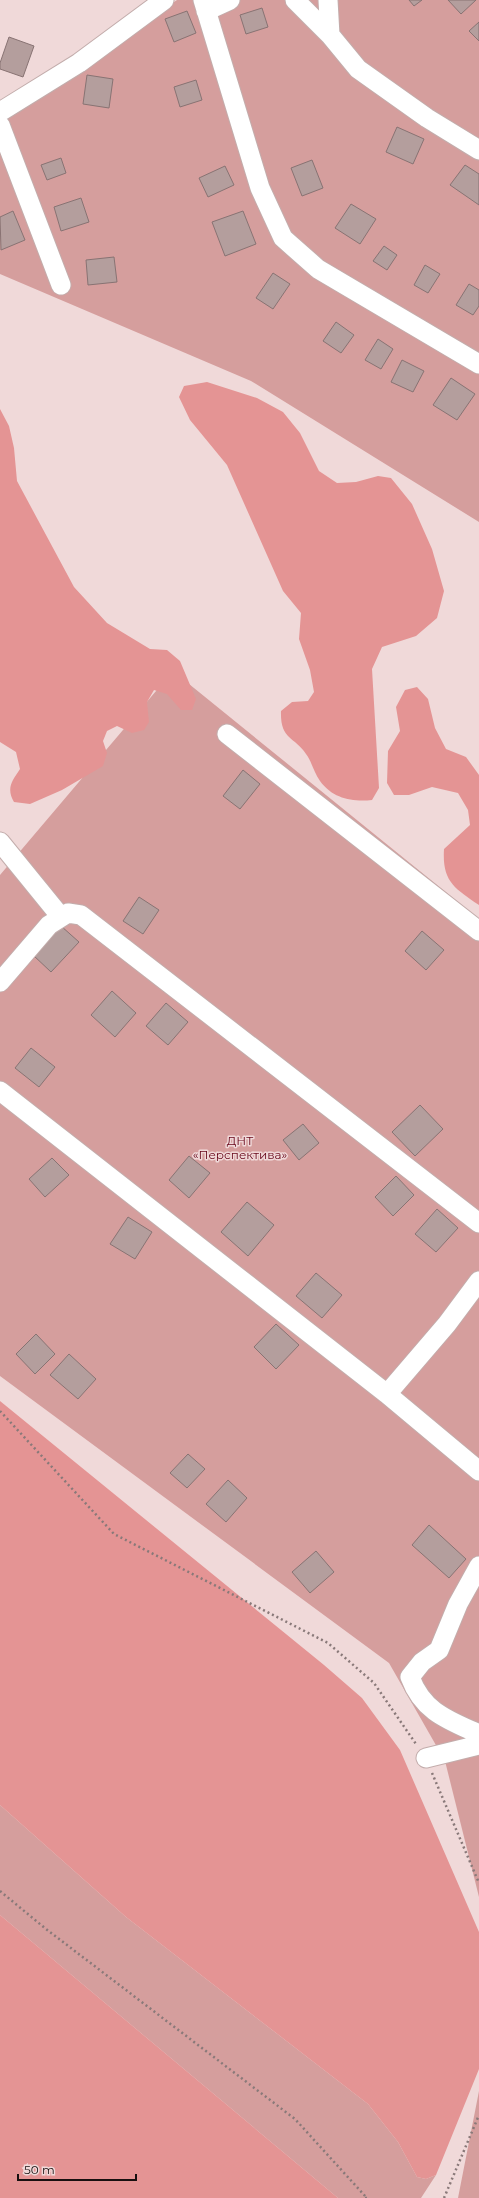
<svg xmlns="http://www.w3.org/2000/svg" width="479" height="2198" font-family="Montserrat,sans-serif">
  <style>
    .green { fill: #d59e9d }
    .forest { fill: #e49494 }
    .building { fill: #b49e9d; stroke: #887373 }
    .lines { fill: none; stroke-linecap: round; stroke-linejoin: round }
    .street-casing { stroke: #c3adac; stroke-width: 21 }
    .path { stroke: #897979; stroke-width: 2.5; stroke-dasharray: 2 3; stroke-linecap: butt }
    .street { stroke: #fff; stroke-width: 19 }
    .labels { text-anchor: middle; stroke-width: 3; stroke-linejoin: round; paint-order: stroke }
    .park-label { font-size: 12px; fill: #660418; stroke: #f0d9d9 }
  </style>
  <rect width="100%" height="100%" fill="#f0d9d9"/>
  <path class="green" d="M177 0H479V522L251 381 0 274V121Z
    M173 671 479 919V1897L445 1761 389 1663 0 1376V875Z
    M0 1805 126 1917 368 2104 398 2142 417 2177 426 2179 436 2175 421 2198H338L0 1915Z
    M479 2091V2198H458Z"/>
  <path class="forest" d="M207 382 257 398 283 412 300 433 319 471 337 483 356 482 378 476 391 478 412 504 432 549 444 591 437 618 416 636 382 647 372 669 379 788 372 800C353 802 333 799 320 781 314 773 312 762 306 754 294 736 280 740 281 711L292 702 308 701 314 692 310 670 299 639 301 613 283 591 227 465 190 420 179 397 184 386Z
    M0 409 9 426 14 448 17 481 74 587 107 623 150 649 167 650 180 661 196 699 192 710H181L167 694 154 690 147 702 149 722 144 730 132 733 117 726 107 731 103 741 107 753 103 766 62 790 30 804 14 802C6 788 12 781 20 769L16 752 0 742Z
    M417 687 428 699 435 728 446 749 466 757 479 775V905C454 888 442 881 444 849L470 825 468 810 458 793 432 787 409 795H394L387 783 388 751 400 731 396 707 405 690Z
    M0 1401 324 1665 362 1698 400 1750 479 1932V2069L436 2175 426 2179 417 2177 398 2142 368 2104 126 1917 0 1805Z
    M0 1915 338 2198H0Z"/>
  <path class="building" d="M409 0H422L414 6Z
    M448 0H476L461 14Z
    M262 8 268 27 246 34 240 15Z
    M187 11 196 33 174 42 165 19Z
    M479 22V41L469 31Z
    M9 37 34 46 23 77 0 69V63Z
    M87 75 113 79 109 108 83 104Z
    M196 80 202 100 180 107 174 87Z
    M397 127 424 139 413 164 386 152Z
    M61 158 66 173 47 180 41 165Z
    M312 160 323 188 302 196 291 168Z
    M465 165 479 174V205L450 185Z
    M225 166 234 185 208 197 199 178Z
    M81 198 89 222 61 231 54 207Z
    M351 204 376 219 360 244 335 228Z
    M13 211 25 240 1 250 0 217Z
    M243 211 256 244 225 256 212 222Z
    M384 246 397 255 387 270 373 261Z
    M114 257 117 282 88 285 86 260Z
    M425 265 440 274 428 293 414 285Z
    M273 273 290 284 273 309 256 298Z
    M469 284 479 290V306L473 315 456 305Z
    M336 322 354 335 341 353 323 341Z
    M378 339 393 349 381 369 365 360Z
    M402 360 424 371 413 392 391 382Z
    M451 378 475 394 457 420 433 405Z
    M243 770 260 784 240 809 223 796Z
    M139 897 159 910 143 934 123 921Z
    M61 926 79 942 51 972 33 955Z
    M422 931 444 950 426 970 405 951Z
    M112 991 136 1013 115 1037 91 1015Z
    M166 1003 188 1022 168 1045 146 1026Z
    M31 1048 55 1067 39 1087 15 1068Z
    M420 1105 443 1129 415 1156 392 1132Z
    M303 1124 319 1143 299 1160 283 1140Z
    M189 1156 210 1173 189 1198 169 1180Z
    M52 1158 69 1175 45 1197 29 1179Z
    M396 1176 414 1195 393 1216 375 1197Z
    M247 1202 274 1225 248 1256 221 1232Z
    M437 1209 458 1228 436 1252 415 1234Z
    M128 1217 152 1232 135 1259 110 1244Z
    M316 1273 342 1295 322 1318 296 1296Z
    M276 1324 299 1345 276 1369 254 1347Z
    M36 1334 55 1354 35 1374 16 1354Z
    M69 1354 96 1379 78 1399 50 1375Z
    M188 1454 205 1469 187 1488 170 1473Z
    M228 1480 247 1498 226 1522 206 1504Z
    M429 1525 466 1559 449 1578 412 1545Z
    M316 1551 334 1572 310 1593 292 1572Z"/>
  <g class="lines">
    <g class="street-casing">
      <path id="street" d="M203 0 260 188 283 238 318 269 479 364
        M295 0 330 35 358 69 427 118 479 150
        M328 0 330 35
        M206 11 230 0
        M0 112 79 63 164 0
        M0 125 61 285
        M227 734 479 931
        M0 842 61 917
        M0 982 49 925 68 913 81 915 479 1223
        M0 1091 387 1394 479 1471
        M387 1394 447 1324 479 1281
        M479 1566 458 1604 439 1650 422 1662 410 1677C423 1712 448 1720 479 1734
        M426 1758 479 1745"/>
    </g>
    <path class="path" d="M0 1411 114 1534 328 1643 374 1683 416 1744
      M432 1773 479 1883
      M0 1891 46 1929 295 2119 366 2197
      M365 2198H369
      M444 2198 479 2115"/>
    <use href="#street" class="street"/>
  </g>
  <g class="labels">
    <g class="park-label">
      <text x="240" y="1145">ДНТ<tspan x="240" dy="14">«Перспектива»</tspan></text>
    </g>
  </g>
  <path d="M18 2174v6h118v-6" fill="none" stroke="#170f0f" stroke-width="2"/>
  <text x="24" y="2174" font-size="12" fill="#170f0f" stroke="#f0d9d9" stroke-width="3" paint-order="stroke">50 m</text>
</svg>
